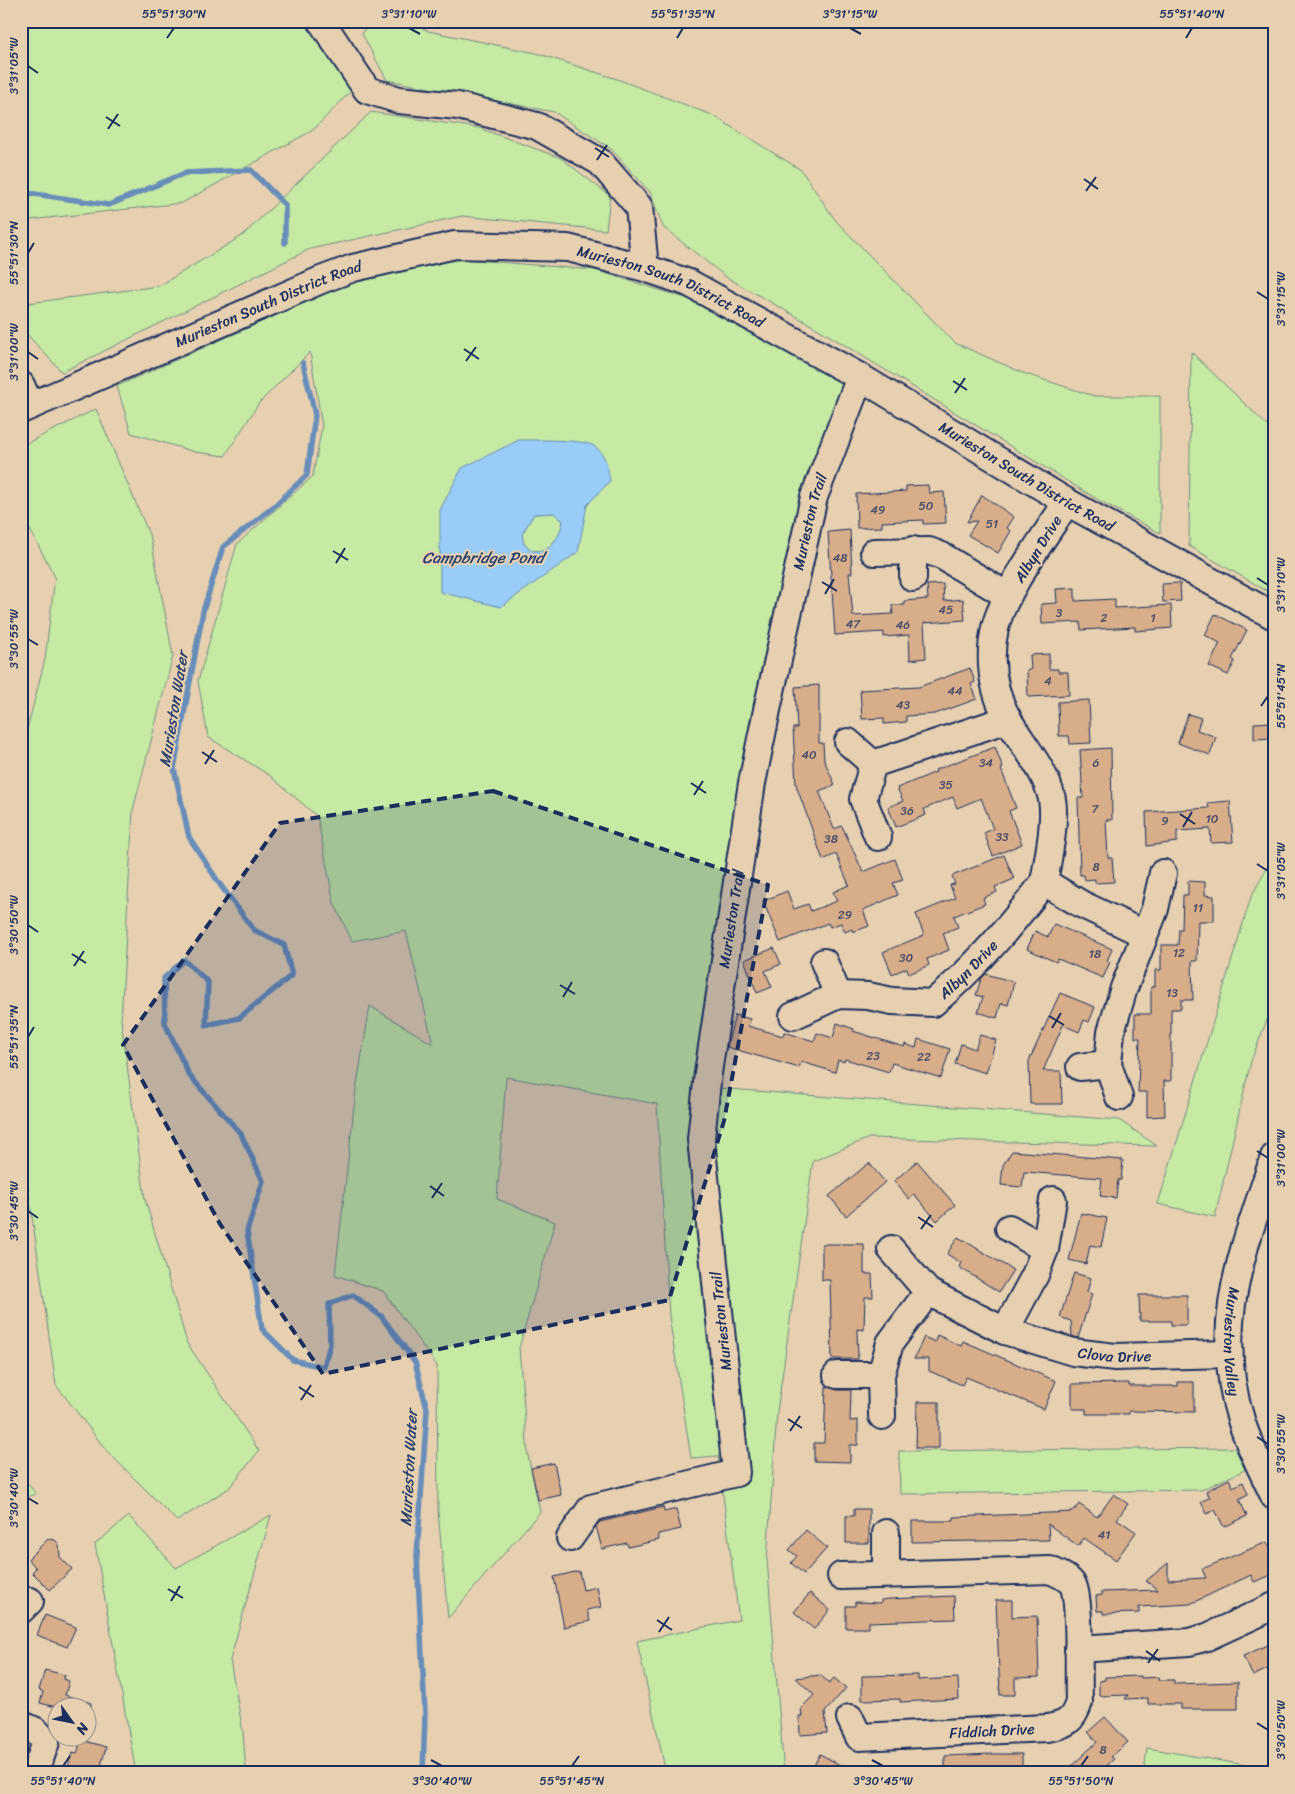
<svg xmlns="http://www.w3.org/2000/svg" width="1295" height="1794" font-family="Sriracha,sans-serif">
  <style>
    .green { fill: #c6e9a3; stroke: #708c80; fill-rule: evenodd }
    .water { fill: #99ccf6; stroke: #678db9; fill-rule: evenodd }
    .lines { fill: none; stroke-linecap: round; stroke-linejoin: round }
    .stream { stroke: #678db9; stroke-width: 5.5 }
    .building { fill: #d8ad89; stroke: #1b2f5e }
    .minor-casing { stroke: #1b2f5e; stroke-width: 30 }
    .minor { stroke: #e7d0b0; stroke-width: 26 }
    .marked { fill: #1b2f5e; fill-opacity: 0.2; stroke: #1b2f5e; stroke-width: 4; stroke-dasharray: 10 6; stroke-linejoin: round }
    .ticks { fill: none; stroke: #1b2f5e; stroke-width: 2 }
    .labels { text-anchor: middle; stroke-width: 4; stroke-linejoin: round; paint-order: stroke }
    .number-label { font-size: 12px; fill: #4a4e69 }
    .street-label { font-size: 15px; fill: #1b2f5e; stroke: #e7d0b0 }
    .water-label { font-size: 16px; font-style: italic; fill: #283f6d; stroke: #e7d0b0 }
    .neatline { fill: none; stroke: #1b2f5e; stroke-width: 2 }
    .ticks-label { font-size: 12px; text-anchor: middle; fill: #1b2f5e }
  </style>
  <rect width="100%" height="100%" fill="#e7d0b0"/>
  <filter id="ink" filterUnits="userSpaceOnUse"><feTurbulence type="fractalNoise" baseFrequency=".02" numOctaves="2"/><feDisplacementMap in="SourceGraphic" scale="10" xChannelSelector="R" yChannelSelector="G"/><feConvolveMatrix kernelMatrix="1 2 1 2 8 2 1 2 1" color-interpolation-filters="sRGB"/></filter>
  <g filter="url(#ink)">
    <path class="green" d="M21 21H308L355 87 313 130 182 203 21 221Z
      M368 21H410L428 31 536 53 617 79 712 115 801 170 836 221 955 343 1023 373 1094 396H1160V533L1100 501 815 327 726 277 663 227 650 192 611 149 554 112 387 80 362 34Z
      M371 112 479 128 561 158 610 196 606 230 462 216 310 249 62 372 21 328V304L159 286 242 236Z
      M462 259 595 270 708 305 850 381 807 482 717 1088 1119 1120 1157 1146 869 1138 813 1161 777 1412 767 1559 784 1773H666L637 1641 739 1620 718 1456 691 1458 669 1316 657 1104 506 1077 497 1199 555 1222 519 1348 528 1455 540 1512 448 1618 438 1512 437 1366 383 1291 335 1275 356 1090 370 1006 433 1044 406 931 352 941 334 903 317 816 269 775 208 737 198 681 237 544 313 476 322 426 310 352 259 403 225 456 195 452 131 433 117 386 369 274ZM519 440 596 495 501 606Z
      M1191 352 1274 432V595L1189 546Z
      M96 409 151 539 173 656 133 810 121 1020 145 1199 187 1343 259 1451 229 1488 177 1521 107 1451 56 1385 21 1138V753L45 659 55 577 21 513V446Z
      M554 513 563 521 559 536 545 551H533L523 544 522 534 534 514Z
      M1274 855V1002L1251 1061 1215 1217 1158 1204 1251 897Z
      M1235 1448 1245 1470 1201 1490 900 1494 899 1451Z
      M21 1475 36 1494 21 1499Z
      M271 1515 230 1660 243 1732 246 1773H136L95 1544 129 1516 176 1568Z
      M1147 1748 1274 1770V1773H1144Z"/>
    <path class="water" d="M519 440C534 440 583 439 594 446 606 454 608 468 610 481L587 505 578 552 501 607 440 592V510L462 468ZM554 513 563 521C560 535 556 541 545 551H533L524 544 522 534 534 514Z"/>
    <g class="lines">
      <path class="stream" d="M21 192 109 205 185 173 251 170 285 205V243
        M303 363 315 415 307 475 272 508 223 547 203 611 174 768 189 837 221 886 254 930 284 945 292 975 239 1018 206 1025 208 982 184 960 164 978 165 1023 189 1075 241 1134 263 1181 247 1231 262 1329 293 1360 324 1367 330 1344 329 1304 353 1295 381 1316 415 1362 427 1409 417 1556 425 1714 423 1773"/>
    </g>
    <path class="building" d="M928 485 929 493 944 492 946 523 923 524V520L882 522V527L857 528 856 494 906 491V486Z
      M982 495 1014 517 1007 528 1011 531 998 553 968 535 977 521 967 522Z
      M850 530 852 573H849L853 616 893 614 892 605H905L904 601 928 599 927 585 943 584 944 601 963 599 965 620 924 623 926 658 910 660 909 635 884 637V632L835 635 828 532Z
      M1180 583 1181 601 1163 602 1162 584Z
      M1075 588V601L1115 599V608L1171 605 1172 628 1135 631V627L1081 630 1080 622 1042 624 1041 604 1057 603 1056 589Z
      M1215 614 1247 630 1232 659 1235 661 1228 675 1209 666 1220 643 1205 635Z
      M1049 654V669H1058V672H1068L1069 695 1028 697 1027 670H1031L1030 655Z
      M970 668 975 682 971 684 977 699 935 714 906 716V722L884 724V718L862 719 860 690 919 687Z
      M819 685V743H823L824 760 835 785 819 791 834 829 842 826 863 872 895 859 903 880 893 883 898 895 863 910 869 926 853 932 852 929 845 932 841 923 830 927 828 923 780 942 763 901 787 891 794 909 808 904 811 911 837 901 833 892 849 885 836 854 823 860 796 785 793 728H797L795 687Z
      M1089 700 1091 743 1070 744 1069 736H1059L1058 702Z
      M1188 714 1201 718 1197 730 1216 737 1210 755 1178 743Z
      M1274 722V738L1254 739V723Z
      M995 747 1003 768 1001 769 1016 808 1009 811 1022 844 993 856 984 833 993 829 981 798 957 808 953 797 924 809 926 815 896 827 888 807 903 801 897 788 936 772 935 770Z
      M1111 748 1112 820H1106L1108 858H1112L1114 882 1095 883V879L1085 880 1084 875H1080L1078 798H1083L1080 750Z
      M1230 801 1233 842 1211 843 1210 829 1177 831V842L1147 846 1146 812 1209 808 1208 803Z
      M1004 855 1014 879 995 887 997 892 983 898 985 904 954 916 958 927 943 933 949 950 927 959 929 965 909 974 907 968 892 974 883 952 924 935 916 914 955 898 950 885 955 884 952 876Z
      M1188 881 1205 882V895L1214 896V921H1198L1197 961H1192L1193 1000H1181V1009H1171V1081H1164L1165 1116 1147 1117V1092H1138L1140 1038H1135V1014H1151V987L1155 986V970H1161V945H1178L1179 929H1182L1183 895H1188Z
      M1054 924 1112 949 1107 961 1110 962 1103 978 1058 959 1056 962 1027 949 1035 931 1048 937Z
      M774 948 781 964 765 971 772 987 757 993 744 960Z
      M986 974 1014 982 1008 1005 1001 1003 997 1018 978 1012 983 997 976 995 981 979Z
      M1060 993 1095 1007 1089 1022 1084 1020 1079 1032 1063 1025 1043 1071H1061L1062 1104H1030L1029 1061Z
      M735 1015 750 1019 748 1026 783 1036 784 1032 814 1041 817 1033 833 1038 837 1023 854 1029 853 1031 904 1047 905 1044 916 1048 918 1039 950 1049 941 1078 892 1063 889 1072 845 1059 844 1062 838 1060 835 1072 801 1062 799 1068 727 1047Z
      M980 1035 996 1040 986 1073 955 1064 961 1044 975 1049Z
      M1012 1151 1123 1160 1121 1180H1118L1116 1198 1100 1196 1102 1178 1024 1172 1022 1187 1001 1185 1003 1165Z
      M917 1161 955 1205 937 1221 914 1194 909 1199 894 1181Z
      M869 1163 885 1182 846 1216 829 1196Z
      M1081 1213 1107 1218 1101 1247 1090 1245 1086 1264 1069 1260Z
      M958 1237 1013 1270 999 1292 959 1267 961 1263 947 1254Z
      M822 1244H864V1274H872L873 1297H865L864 1330 857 1329 858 1359H832L830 1280H822Z
      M1074 1273 1091 1278 1087 1292 1092 1294 1078 1338 1072 1336 1071 1321 1060 1317Z
      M1139 1295H1187V1325H1171V1321H1140Z
      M937 1335 961 1346 963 1341 1056 1381 1044 1409 966 1377 962 1385 929 1371V1359H914L924 1337 935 1342Z
      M1178 1382H1194V1412L1129 1411V1414H1086V1409H1072V1384L1129 1383V1386H1178Z
      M826 1386 837 1390H851L850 1421 858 1420V1445H850V1462L814 1461V1443H824Z
      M917 1402H939V1448H916Z
      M554 1463 561 1495 538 1500 531 1468Z
      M1229 1479 1233 1487 1243 1482 1248 1494 1239 1499 1247 1516 1224 1527 1215 1510 1207 1514 1201 1502 1210 1497 1206 1491Z
      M1114 1494 1128 1504 1117 1519 1136 1532 1116 1560 1084 1538 1078 1546 1048 1524 1049 1540 912 1542V1521H954V1517L1073 1512 1079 1504 1097 1517Z
      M663 1507 664 1512 676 1509 681 1529 658 1534 659 1540 628 1547 627 1543 602 1549 596 1526 600 1522Z
      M854 1509H869V1543H846V1516H854Z
      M806 1530 827 1548 804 1574 791 1563 797 1556 789 1550Z
      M48 1539 55 1540 59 1544 60 1557 72 1569 50 1590 32 1572 36 1568 28 1559Z
      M1267 1542 1274 1557V1574L1254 1582 1251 1575 1190 1604 1139 1607V1613L1103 1614V1611H1097L1096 1596 1102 1595V1592L1158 1590 1146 1581 1168 1563V1580L1206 1578 1202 1569Z
      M579 1571 583 1590 597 1587 601 1607 587 1610 590 1621 564 1627 554 1577Z
      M810 1593 830 1610 814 1629 794 1612Z
      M954 1596 955 1619 869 1622V1628H846V1606H855V1602L881 1603V1600L889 1599Z
      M996 1600H1012V1617L1037 1616 1039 1677 1015 1678V1695H1000Z
      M45 1615 76 1627 67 1647 37 1635Z
      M1270 1644 1274 1653V1666L1253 1676 1243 1656Z
      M45 1670 65 1675 64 1679 69 1681 65 1695 91 1703V1706H52L40 1703 43 1692 39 1690Z
      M820 1675 829 1683 834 1678 846 1688 825 1712 827 1733 800 1735 799 1716H802L801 1708 814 1695 796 1678Z
      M918 1675V1680L958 1678 959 1699 900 1702V1699L862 1700V1676Z
      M1141 1676V1678L1159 1677 1158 1680H1174V1684L1238 1682V1709H1181V1704H1148V1698L1125 1699 1128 1695 1099 1696V1681L1105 1680V1677Z
      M1105 1717 1128 1742 1111 1757 1114 1759 1099 1773H1064L1097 1742 1088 1732Z
      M81 1740 106 1747 99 1773H66L72 1753 77 1754Z
      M820 1754 855 1773H810Z
      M992 1754H1022V1773H945V1756Z"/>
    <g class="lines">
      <g class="minor-casing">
        <g id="minor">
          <path d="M321 21 367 90 399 100 458 106 537 126 600 162 639 207 645 268"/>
          <path d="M21 385 30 405"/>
          <path id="s1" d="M21 410 321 280 353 268 455 245 568 248 645 268 689 283 860 377 1067 502 1274 616"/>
          <path d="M1067 502C1046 535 1004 591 995 628 988 660 992 690 1008 719 1023 746 1045 768 1052 799 1056 822 1048 859 1044 882L1081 904 1144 934"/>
          <path d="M874 552 929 551 942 556 1008 596"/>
          <path d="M913 578V550"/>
          <path d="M848 742 873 764"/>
          <path d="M878 837 863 799 873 764 1008 719"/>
          <path d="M824 962 838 995"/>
          <path id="s2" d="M793 1016 838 995 868 996 892 1001 933 1003C975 968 1011 926 1044 882"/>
          <path d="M1108 1064 1111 1032 1124 988 1155 909 1163 873"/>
          <path d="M1080 1067 1108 1064 1119 1097"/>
          <path id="s3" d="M1274 1157C1244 1249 1210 1325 1242 1423 1250 1448 1263 1472 1274 1496"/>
          <path d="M1009 1228 1045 1249"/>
          <path id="s4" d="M891 1249 928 1292 1005 1331 1073 1352 1115 1357 1228 1354"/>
          <path d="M1005 1331 1035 1275 1045 1249 1053 1200"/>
          <path d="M837 1375H881"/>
          <path d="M882 1416 881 1375 890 1343 928 1292"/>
          <path d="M886 1533V1574"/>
          <path id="s5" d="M570 1538 591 1508 736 1473 701 1139 708 1073 752 783 768 705 814 497 860 377"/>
          <path d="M841 1576 1050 1570C1058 1574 1068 1577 1073 1585 1081 1601 1078 1679 1079 1702 1073 1721 1066 1725 1047 1728L859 1737 850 1718"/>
          <path d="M21 1610 30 1601"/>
          <path d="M1078 1649 1189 1642 1207 1637 1274 1606"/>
          <path d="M21 1724 36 1731 46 1742 35 1773"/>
        </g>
      </g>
      <use href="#minor" class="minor"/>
    </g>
  </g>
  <path class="marked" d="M493 791 768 885 724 1121 669 1300 323 1374 220 1224 123 1045 280 823Z"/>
  <path class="ticks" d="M409 28 420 34M850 28 861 34M167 38 174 28M677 38 683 28M1186 38 1192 28M28 66 38 73M106 117 120 126M108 129 118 114M595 148 609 157M597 160 607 145M1084 179 1098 189M1086 191 1096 177M28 253 34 243M1257 292 1268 299M464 349 479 359M28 352 38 359M466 361 476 347M953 381 967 390M955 393 965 378M333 551 348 560M336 563 345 548M1257 578 1268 585M822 582 837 591M825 594 834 579M28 639 38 645M1261 706 1268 696M202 752 217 762M205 764 214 750M691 783 706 793M694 795 703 781M1180 814 1195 824M1183 827 1192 812M1257 864 1268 871M28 925 38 932M72 954 86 963M74 966 84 951M560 985 575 994M563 997 572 982M1049 1016 1064 1025M1052 1028 1061 1013M28 1037 34 1027M1257 1151 1268 1158M430 1186 444 1196M432 1198 442 1183M28 1211 38 1218M918 1217 933 1227M921 1229 931 1215M299 1387 314 1397M301 1400 311 1385M788 1419 802 1428M790 1431 800 1416M1257 1437 1268 1444M28 1498 38 1504M168 1589 183 1598M171 1601 180 1586M657 1620 672 1630M659 1632 669 1617M1146 1651 1160 1661M1148 1663 1158 1649M1257 1723 1268 1730M431 1760 442 1766M872 1760 883 1766M63 1766 70 1756M572 1766 579 1756M1081 1766 1088 1756"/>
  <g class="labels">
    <g class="number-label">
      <text x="926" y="510">50</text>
      <text x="878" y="514">49</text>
      <text x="992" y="528">51</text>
      <text x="840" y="562">48</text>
      <text x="946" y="614">45</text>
      <text x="1059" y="617">3</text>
      <text x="1104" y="622">2</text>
      <text x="1153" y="622">1</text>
      <text x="853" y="628">47</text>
      <text x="903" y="629">46</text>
      <text x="1048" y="685">4</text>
      <text x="955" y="695">44</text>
      <text x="903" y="709">43</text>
      <text x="809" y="759">40</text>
      <text x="986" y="767">34</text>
      <text x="1096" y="767">6</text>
      <text x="946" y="789">35</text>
      <text x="1095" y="813">7</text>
      <text x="907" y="815">36</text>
      <text x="1212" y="823">10</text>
      <text x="1165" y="825">9</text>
      <text x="1002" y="841">33</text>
      <text x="831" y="843">38</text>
      <text x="1096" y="871">8</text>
      <text x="1198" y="912">11</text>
      <text x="845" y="919">29</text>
      <text x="1179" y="957">12</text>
      <text x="1095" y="958">18</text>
      <text x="906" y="962">30</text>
      <text x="1172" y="997">13</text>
      <text x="873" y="1060">23</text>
      <text x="924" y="1061">22</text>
      <text x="1104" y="1539">41</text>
      <text x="1103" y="1754">8</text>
    </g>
    <g class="street-label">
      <text dy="5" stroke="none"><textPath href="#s1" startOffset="689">Murieston South District Road</textPath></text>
      <text dy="5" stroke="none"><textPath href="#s1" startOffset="269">Murieston South District Road</textPath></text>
      <text dy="5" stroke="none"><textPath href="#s1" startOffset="1094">Murieston South District Road</textPath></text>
      <text dy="5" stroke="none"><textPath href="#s5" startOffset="1149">Murieston Trail</textPath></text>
      <text transform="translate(1038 549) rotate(-58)" y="5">Albyn Drive</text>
      <text dy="5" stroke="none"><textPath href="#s5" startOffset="744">Murieston Trail</textPath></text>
      <text dy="5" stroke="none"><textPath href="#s2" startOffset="194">Albyn Drive</textPath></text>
      <text transform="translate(721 1321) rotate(-96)" y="5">Murieston Trail</text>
      <text dy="5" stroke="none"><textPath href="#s3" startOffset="191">Murieston Valley</textPath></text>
      <text dy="5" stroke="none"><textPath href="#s4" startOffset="256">Clova Drive</textPath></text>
      <text transform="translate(992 1731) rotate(-3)" y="5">Fiddich Drive</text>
    </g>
    <g class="water-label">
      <text x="483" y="563">Campbridge Pond</text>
      <text transform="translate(173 709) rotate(-81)" y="6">Murieston Water</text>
      <text transform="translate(408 1468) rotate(-87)" y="6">Murieston Water</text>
    </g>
  </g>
  <rect width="1295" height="1794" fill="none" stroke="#e7d0b0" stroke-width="55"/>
  <g transform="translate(72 1722) rotate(123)"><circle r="24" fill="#e7d0b0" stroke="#95908f"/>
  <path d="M0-4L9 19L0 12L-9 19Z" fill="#1b2f5e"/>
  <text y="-8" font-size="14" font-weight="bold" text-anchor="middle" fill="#1b2f5e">N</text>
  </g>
  <rect x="28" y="28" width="1240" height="1738" class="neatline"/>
  <g class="ticks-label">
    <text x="174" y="18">55°51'30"N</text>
    <text x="409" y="18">3°31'10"W</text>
    <text x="683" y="18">55°51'35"N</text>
    <text x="850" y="18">3°31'15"W</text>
    <text x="1192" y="18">55°51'40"N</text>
    <text transform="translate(14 66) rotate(-90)" y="4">3°31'05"W</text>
    <text transform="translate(14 253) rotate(-90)" y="4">55°51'30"N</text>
    <text transform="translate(1281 299) rotate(-90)" y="4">3°31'15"W</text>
    <text transform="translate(14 352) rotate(-90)" y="4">3°31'00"W</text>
    <text transform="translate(1281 585) rotate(-90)" y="4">3°31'10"W</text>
    <text transform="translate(14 639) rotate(-90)" y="4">3°30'55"W</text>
    <text transform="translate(1281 696) rotate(-90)" y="4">55°51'45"N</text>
    <text transform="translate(1281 871) rotate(-90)" y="4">3°31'05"W</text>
    <text transform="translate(14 925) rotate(-90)" y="4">3°30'50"W</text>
    <text transform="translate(14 1037) rotate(-90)" y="4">55°51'35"N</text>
    <text transform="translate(1281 1158) rotate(-90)" y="4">3°31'00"W</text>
    <text transform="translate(14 1211) rotate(-90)" y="4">3°30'45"W</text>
    <text transform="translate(1281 1444) rotate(-90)" y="4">3°30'55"W</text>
    <text transform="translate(14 1498) rotate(-90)" y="4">3°30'40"W</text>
    <text transform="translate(1281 1730) rotate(-90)" y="4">3°30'50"W</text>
    <text x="63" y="1785">55°51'40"N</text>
    <text x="442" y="1785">3°30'40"W</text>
    <text x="572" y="1785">55°51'45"N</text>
    <text x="883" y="1785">3°30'45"W</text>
    <text x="1081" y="1785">55°51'50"N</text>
  </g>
</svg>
